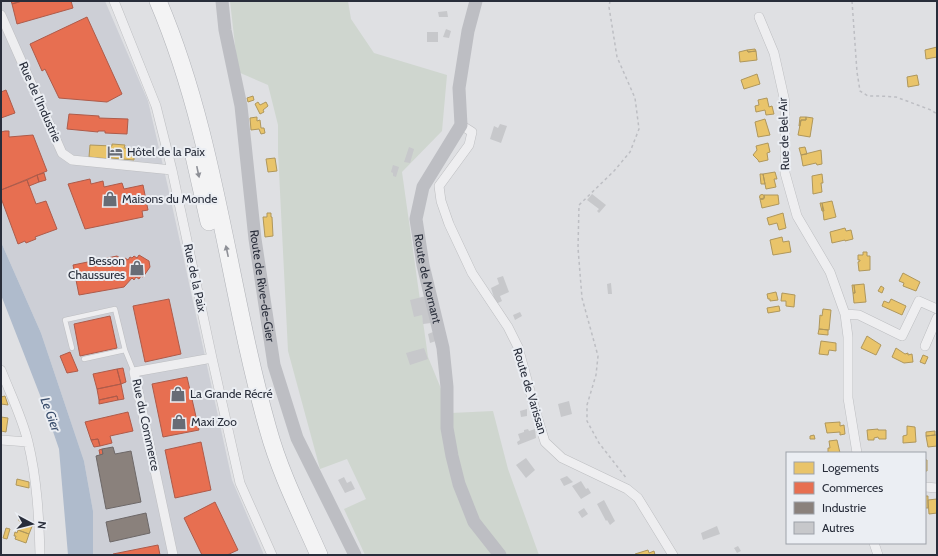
<svg xmlns="http://www.w3.org/2000/svg" width="938" height="556" font-family="Cabin,sans-serif">
  <style>
    .built { fill: #cdcfd6 }
    .green { fill: #cfd6cf }
    .water { fill: #afbbcc }
    .homes { fill: #e9c46a; stroke: #af975c }
    .shops { fill: #e76f51; stroke: #ae5b4a }
    .industry { fill: #8a817c; stroke: #6d6868 }
    .building { fill: #c7c8cb }
    .lines { fill: none; stroke-linecap: round; stroke-linejoin: round }
    .service-casing { stroke: #bdbec1; stroke-width: 5.5 }
    .minor-casing { stroke: #bdbec1; stroke-width: 10 }
    .motorway-casing { stroke: #b1b3b8; stroke-width: 18 }
    .path { stroke: #bdbec3; stroke-width: 1.5; stroke-dasharray: 3 3; stroke-linecap: butt }
    .service { stroke: #eeeef0; stroke-width: 4.5 }
    .minor { stroke: #eeeef0; stroke-width: 9 }
    .secondary { stroke: #bdbec3; stroke-width: 13 }
    .motorway { stroke: #f3f3f4; stroke-width: 17 }
    .oneway { fill: #8e9097 }
    .labels { text-anchor: middle; stroke-width: 4; stroke-linejoin: round; paint-order: stroke }
    .street-label { font-size: 12px; fill: #282d3a; stroke: #ebeef3 }
    .poi-label { font-size: 12px; fill: #282d3a; stroke: #ebeef3; text-anchor: start }
    .water-label { font-size: 13px; font-style: italic; fill: #364a69; stroke: #ebeef3 }
  </style>
  <rect width="100%" height="100%" fill="#dfe0e3"/>
  <path class="built" d="M1 1H105L148 101 168 187 232 480 264 555H93V511L84 461 41 333 1 242Z"/>
  <path class="green" d="M230 1H348L351 19 374 53 447 75 442 131 402 172 428 357 451 413 493 411 508 469 539 555H365L344 509 366 499 347 459 320 469 288 351 278 152V125L268 85 238 72Z"/>
  <path class="water" d="M1 242 41 333 84 461 93 511V555H68L59 449 45 408 1 295Z"/>
  <path class="homes" d="M937 47V57L926 59 925 50Z
    M755 49 756 51 748 52 747 50Z
    M747 50 748 52 756 51 757 60 740 62 739 52Z
    M757 74 760 84 744 89 741 80Z
    M917 75 919 85 908 87 907 77Z
    M253 96 254 100 248 102 247 98Z
    M767 98 769 107 772 106 774 114 766 115 765 110 756 112 755 106 759 105 758 100Z
    M258 102 260 105 266 102 268 106 263 110 264 112 260 114 255 104Z
    M257 117V121L260 120 261 128H264L265 133 261 134 259 129 251 130 250 118Z
    M800 117H806V120H801L800 126H799Z
    M806 117 813 118 810 137 798 135 801 120H806Z
    M765 119 770 135 758 137 755 122Z
    M768 143 770 152 767 153 768 160 759 162 758 160 753 155 757 150 756 146Z
    M112 144 125 145 124 148 134 149V160L111 158 110 159 89 157 90 145 112 146Z
    M805 147 807 154 801 155 799 148Z
    M821 150 822 164 817 165 816 163 803 166 801 155Z
    M275 158 277 171 268 172 266 159Z
    M775 172 777 179H774L776 187 766 189 763 174Z
    M760 174H763L765 184H761Z
    M822 174 823 183H821L822 192 813 194 812 176Z
    M759.5 197a2.5 2.5 0 1 1 5 0a2.5 2.5 0 1 1-5 0Z
    M764 195H778L779 204 762 208 760 199 764 198Z
    M832 201 836 217 824 220 822 203Z
    M820 203H822L824 211H822Z
    M267 213H271V217H272L273 236 265 237 263 217H267Z
    M783 213 786 228 779 230 777 223 769 225 767 218Z
    M845 228 846 231 851 230 853 239 845 241V240L832 243 830 232Z
    M782 237 783 242 789 241 791 252 773 255 770 240Z
    M863 252H867V256H870V270L859 271 858 262 860 261V260H858V255H863Z
    M903 273 920 282 916 291 903 286 904 283 899 281Z
    M864 284 866 302 854 303 853 293H855L854 285Z
    M852 285H854L855 293H853Z
    M881 286 884 288 882 293 878 291Z
    M776 292 778 300 770 301V299H768L767 294Z
    M782 293 795 295 794 307 786 306V301H781Z
    M891 299 906 306 902 315 882 306 884 301 889 303Z
    M779 306 780 311 768 313 767 308Z
    M823 309 831 310 829 330 819 329 820 315 822 316Z
    M819 329 828 330V335L818 334Z
    M867 336 881 345 876 355 861 348Z
    M821 341 836 343V351L829 350 828 355 819 354Z
    M896 348 905 354 908 353V355L912 354 913 362 904 363 892 357Z
    M923 355 928 357 925 364 920 362Z
    M5 396 8 405 1 404V397Z
    M1 417 8 418 6 432 1 431Z
    M840 422V426L844 425 845 434 840 435V432L827 433 825 423Z
    M907 426 915 427 916 442 903 443V436L907 435Z
    M878 429V430H886V439H879L878 437 874 438V440H868L867 430Z
    M935 431V435L926 436V432Z
    M814 435 815 439H810V436Z
    M935 435H937V446L928 447 926 436Z
    M837 440 840 453H828V448H830L829 441Z
    M925 460H927V471H925Z
    M17 479 29 482V488L16 485Z
    M925 496H928V508H925Z
    M937 499V513L929 514 928 500Z
    M19 519 33 524 29 534 18 530 21 521H19Z
    M6 528 10 529 7 539 3 538Z
    M18 530 29 534 26 543 15 539 16 536H14L15 532 17 533Z
    M648 550 649 553 654 551 655 555H636L635 554Z"/>
  <path class="shops" d="M11 1H22L12 4Z
    M22 1H71L73 8 17 24 12 4Z
    M87 17 122 94 107 102 59 98 45 69 42 71 30 44Z
    M6 90 15 113 1 118V92Z
    M69 114 99 116V118L128 119 127 134 105 133V131H98V132L67 129Z
    M5 131H9V137L33 135 47 171 1 190V132Z
    M44 173 46 180 39 182 37 175Z
    M37 175 39 182 29 186 27 180Z
    M90 179 91 184 103 181 104 187 122 183 124 189 143 185 148 210 142 211 143 217 85 229 68 184Z
    M27 180 36 204 46 201 57 229 35 237 36 239 26 243 25 241 18 244 1 198V190Z
    M139 255 149 261 150 267 143 277 141 276 139 279 136 277 134 280 132 278 124 287 79 295 73 265 117 256 123 260 125 258 128 260 130 257 132 258 134 256 137 258Z
    M169 299 181 354 145 362 133 306Z
    M110 316 117 348 80 356 74 324Z
    M70 352 78 371 67 373 60 356Z
    M123 368 126 382 121 384 117 369Z
    M117 369 121 384 97 389 93 374Z
    M187 377 199 430 163 437 152 384Z
    M121 384 124 399 118 400 117 396 99 400 97 389Z
    M117 396 118 400 99 404V400Z
    M128 412 133 431 110 436 112 443 100 446 98 439 91 440 85 422Z
    M98 439 100 446 94 447 91 440Z
    M201 442 211 490 175 498 165 450Z
    M102 449 103 454 100 455 99 450Z
    M215 502 238 550 227 555H202L184 518Z
    M158 545 160 555H113V554Z"/>
  <path class="industry" d="M113 447 115 454 131 451 141 502 106 509 96 456 103 454 102 449Z
    M146 513 150 533 110 542 106 522Z"/>
  <path class="building" d="M447 11 448 17H439L438 12Z
    M446 29 451 31 449 38 443 37Z
    M427 32H438V42H427Z
    M500 124 507 126 501 143 490 139 494 126 498 128Z
    M409 147 414 149 410 163 404 162Z
    M393 165 399 167 396 177 393 176V173L391 172Z
    M592 194 606 205 599 213 597 211 599 209 587 200Z
    M503 276 509 292 500 296 502 301 496 304 491 288 499 284 497 278Z
    M611 283 612 294H608L607 284Z
    M426 296 431 323 423 324 422 315 414 317 410 300Z
    M520 312 522 316 515 320 513 315Z
    M433 332 436 341 430 343 428 334Z
    M424 348 428 359 410 365 406 353Z
    M569 401 572 414 561 417 558 404Z
    M527 409V416L521 417 520 411Z
    M528 429 529 431 535 429 536 438 518 445 517 442 520 440 518 434 524 432V430Z
    M526 458 535 470 526 478 516 465Z
    M567 476 573 482 564 486 560 479Z
    M344 477 347 483 351 481 355 489 345 493 338 480Z
    M581 481 586 489 588 488 591 493 581 499 572 486Z
    M604 500 615 521 610 525 607 520 606 521 597 504Z
    M584 508 588 514 582 518 578 512Z
    M717 526 720 534 703 540 701 533Z
    M738 546 741 551 737 553 734 548Z"/>
  <g class="lines">
    <g class="service-casing">
      <path id="service" d="M72 348 65 320 115 309 125 350 134 372
        M84 359 125 350"/>
    </g>
    <g class="minor-casing">
      <path id="minor" d="M114 1 156 106 172 170 212 358 240 483 272 555
        M1 15 62 153 72 160 172 170
        M759 17 774 53 785 102V173L797 216 830 272 845 314 848 337V398L857 453
        M461 125 472 132 469 145 439 186 441 201 449 224 472 273 508 327 518 347 536 413 545 442 562 458 627 489 638 498 673 555
        M845 314 859 315 902 336 919 301 937 309
        M925 346 937 318
        M1 370C10 393 22 417 28 442 37 479 39 517 40 555
        M1 440 28 442
        M925 487 937 488
        M874 543 878 555
        M173 555 134 372 212 358"/>
    </g>
    <g class="motorway-casing">
      <path id="motorway" d="M158 1C216 137 228 288 268 429 280 473 301 514 319 555
        M194 156 209 222"/>
    </g>
    <path class="path" d="M610 1 609 7 617 57 635 98 639 129 630 152 614 171 579 205 578 248 582 298 598 356 596 375 587 405V421L599 443 627 479
      M852 1 857 72 860 91 868 96H880L896 97 931 110 937 114"/>
    <use href="#service" class="service"/>
    <use href="#minor" class="minor"/>
    <g class="secondary">
      <path id="s1" d="M222 1 225 30 241 106 255 239 274 365 297 438 355 555"/>
      <path id="s2" d="M476 1 468 31 459 88 461 125 423 187 416 219 423 265 443 348 447 387V428L452 456 459 484 474 522 500 555"/>
    </g>
    <use href="#motorway" class="motorway"/>
  </g>
  <defs><path id="oneway-solid" d="M-6-.8H1V-3.2L6.5 0L1 3.2V.8H-6Z"/></defs>
  <g class="oneway">
    <use href="#oneway-solid" transform="translate(198 172) rotate(78)"/>
    <use href="#oneway-solid" transform="translate(227 251) rotate(-102)"/>
  </g>
  <defs>
    <g id="hotel-bare" transform="scale(1.2)"><path d="M-6-4.5h1.5V1H6V5H4.5V3h-9V5H-6ZM-4 0a1.8 1.8 0 1 1 3.6 0ZM.5 0V-2.5h3Q6-2.5 6 0Z" fill="#686c75" stroke="#ebeef3" stroke-width="2.5" paint-order="stroke"/></g>
    <g id="shop-bare" transform="scale(1.2)"><path d="M-5-2.5h2.3a2.7 3.5 0 0 1 5.4 0H5L5.5 6h-11ZM-1.5-2.5h3a1.5 2.3 0 0 0-3 0Z" fill="#686c75" stroke="#ebeef3" stroke-width="2.5" paint-order="stroke"/></g>
  </defs>
  <g fill-rule="evenodd">
    <use href="#hotel-bare" x="115" y="152"/>
    <use href="#shop-bare" x="110" y="199"/>
    <use href="#shop-bare" x="137" y="268"/>
    <use href="#shop-bare" x="178" y="394"/>
    <use href="#shop-bare" x="179" y="422"/>
  </g>
  <g class="labels">
    <g class="street-label">
      <text transform="translate(40 102) rotate(66)" y="4">Rue de l'Industrie</text>
      <text transform="translate(784 134) rotate(-92)" y="4">Rue de Bel-Air</text>
      <text transform="translate(195 278) rotate(78)" y="4">Rue de la Paix</text>
      <text dy="4" stroke="none"><textPath href="#s2" startOffset="292">Route de Mornant</textPath></text>
      <text dy="4" stroke="none"><textPath href="#s1" startOffset="288">Route de Rive-de-Gier</textPath></text>
      <text transform="translate(530 391) rotate(73)" y="4">Route de Varissan</text>
      <text transform="translate(146 425) rotate(78)" y="4">Rue du Commerce</text>
    </g>
    <g class="poi-label">
      <text x="127" y="156">Hôtel de la Paix</text>
      <text x="122" y="203">Maisons du Monde</text>
      <text x="125" y="265" text-anchor="end">Besson<tspan x="125" dy="14">Chaussures</tspan></text>
      <text x="190" y="398">La Grande Récré</text>
      <text x="191" y="426">Maxi Zoo</text>
    </g>
    <g class="water-label">
      <text transform="translate(51 414) rotate(70)" y="5">Le Gier</text>
    </g>
  </g>
  <rect width="938" height="556" fill="none" stroke="#282d3a" stroke-width="4"/>
  <rect x="786" y="452" width="140" height="92" fill="#ebeef3" stroke="#9da1a9"/>
  <rect x="794" y="462" width="20" height="12" fill="#e9c46a" stroke="#9da1a9"/>
  <text x="822" y="472" font-size="12" fill="#282d3a">Logements</text>
  <rect x="794" y="482" width="20" height="12" fill="#e76f51" stroke="#9da1a9"/>
  <text x="822" y="492" font-size="12" fill="#282d3a">Commerces</text>
  <rect x="794" y="502" width="20" height="12" fill="#8a817c" stroke="#9da1a9"/>
  <text x="822" y="512" font-size="12" fill="#282d3a">Industrie</text>
  <rect x="794" y="522" width="20" height="12" fill="#c7c8cb" stroke="#9da1a9"/>
  <text x="822" y="532" font-size="12" fill="#282d3a">Autres</text>
  <g transform="translate(32 524) rotate(97)" stroke="#ebeef3" stroke-width="3" paint-order="stroke">
  <path d="M0-3L7 15L0 10L-7 15Z" fill="#282d3a"/>
  <text y="-6" font-size="11" font-weight="bold" text-anchor="middle" fill="#282d3a">N</text>
  </g>
</svg>
